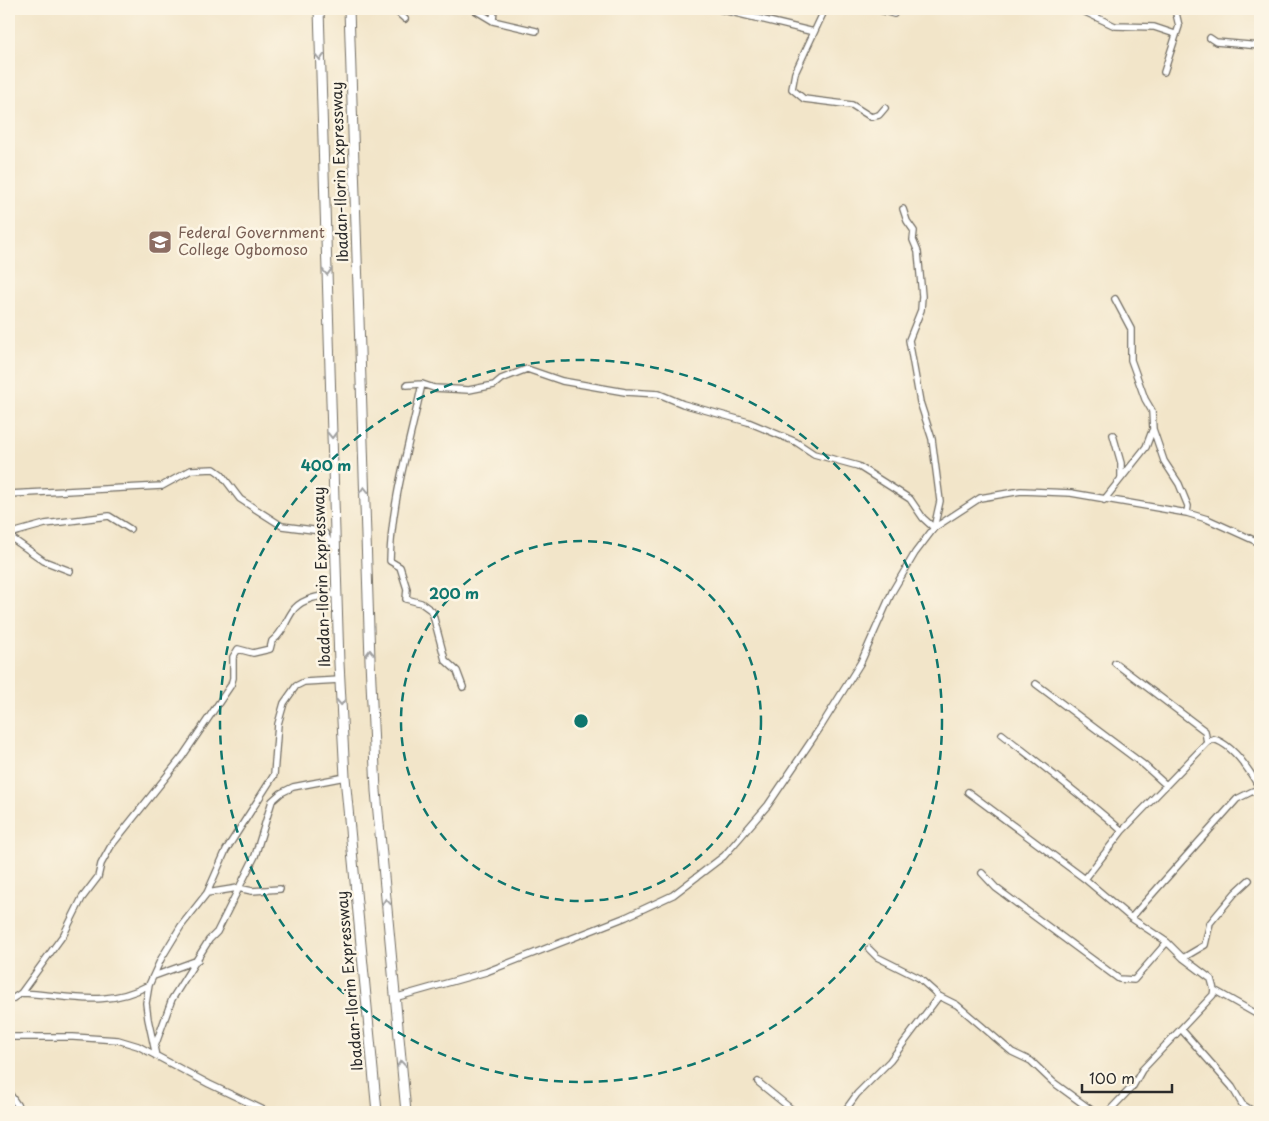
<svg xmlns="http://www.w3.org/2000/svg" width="1269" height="1121" font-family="'Playpen Sans',sans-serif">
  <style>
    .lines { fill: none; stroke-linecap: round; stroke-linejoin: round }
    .minor-casing { stroke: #716c62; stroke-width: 8 }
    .highway-casing { stroke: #716c62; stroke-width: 11 }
    .minor { stroke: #fff; stroke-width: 5.5 }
    .highway { stroke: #fff; stroke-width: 9 }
    .oneway { stroke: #a0a0a0 }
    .ring { fill: none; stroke: #0f766e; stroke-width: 2.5; stroke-dasharray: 9 6 }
    .labels { text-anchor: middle; stroke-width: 5; stroke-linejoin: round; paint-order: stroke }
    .street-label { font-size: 15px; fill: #2b2b2b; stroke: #fcf5e5 }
    .education-label { font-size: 15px; fill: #785e54; stroke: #fcf5e5; text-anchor: start }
    .centre { fill: #0f766e; stroke: #fcf5e5; stroke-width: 2.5 }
    .ring-label { font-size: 15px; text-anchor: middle; font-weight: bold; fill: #0f766e; stroke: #fcf5e5; stroke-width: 5; stroke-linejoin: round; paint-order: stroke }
  </style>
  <rect width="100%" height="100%" fill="#fcf5e5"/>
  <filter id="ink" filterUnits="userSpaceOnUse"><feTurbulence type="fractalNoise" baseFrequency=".02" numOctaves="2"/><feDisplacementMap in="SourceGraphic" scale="10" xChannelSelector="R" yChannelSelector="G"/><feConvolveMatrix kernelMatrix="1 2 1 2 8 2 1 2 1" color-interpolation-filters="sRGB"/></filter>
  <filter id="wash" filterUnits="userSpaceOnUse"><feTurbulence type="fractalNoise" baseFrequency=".0096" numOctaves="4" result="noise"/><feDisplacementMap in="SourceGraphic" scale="20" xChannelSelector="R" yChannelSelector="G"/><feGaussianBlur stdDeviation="1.12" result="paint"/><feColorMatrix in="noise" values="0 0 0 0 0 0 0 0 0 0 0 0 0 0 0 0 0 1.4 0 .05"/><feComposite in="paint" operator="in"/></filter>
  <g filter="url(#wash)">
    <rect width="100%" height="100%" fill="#f2e5c9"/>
  </g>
  <g filter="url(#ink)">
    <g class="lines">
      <g class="minor-casing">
        <path id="minor" d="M394 9 405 19
          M473 9 493 21 536 31
          M719 9 814 32
          M825 9 795 73 792 89 804 99 852 105 871 117 879 115 885 108
          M876 9 894 14 897 9
          M1085 12 1115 26 1154 27 1175 34
          M752 16 756 9
          M493 21 494 9
          M1210 38 1216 42 1260 46
          M1164 72 1179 26 1175 9
          M903 209 907 221 914 231 913 240 918 252 922 296 921 310 909 340 920 402 932 439 940 501 934 528
          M1115 299 1131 329V360L1145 399 1152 411 1153 429 1164 461 1179 484 1188 506 1187 513
          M422 384C410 442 391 501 390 561L400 567 407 589 406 599 421 603 432 611 445 660 457 671 463 687
          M407 385 422 384 434 388 469 390 494 385 501 379 527 369 562 381 625 392 659 394 683 404 748 422 796 442 814 454 858 466 910 499 923 518 934 528
          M1113 435 1121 463V477
          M9 494 162 486 191 470 214 469 221 474 240 499 282 526 321 531 325 533 329 542H335
          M1104 500 1146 447 1152 431
          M9 534 45 524 109 516 130 529
          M9 538 13 539 44 561 70 571
          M1036 684 1144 765 1166 785
          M1002 734C1042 766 1084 797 1122 831
          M1207 743 1213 739C1233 744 1250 771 1260 789
          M968 792 1085 879 1131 918 1167 942 1183 958 1211 979 1214 990 1213 995 1142 1070 1133 1086 1108 1112
          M982 873 996 888 1119 979 1134 980 1167 942
          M1085 879 1122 831 1207 743 1205 731 1115 663
          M207 893 238 888 252 891 280 889
          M1131 918 1237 799 1253 791H1260
          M869 949 877 957 919 978 939 996 957 1005 1012 1052 1031 1061 1053 1082 1094 1112
          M1183 958 1205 945 1210 923 1235 893 1249 880
          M154 976 198 960
          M1214 990 1260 1016
          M21 993C68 995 105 1009 149 985
          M394 998 486 972 626 917 673 895 724 856 768 805 820 728 861 662 892 592 915 553 934 528 980 498 1021 491 1071 493 1187 513 1207 519 1260 543
          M9 1001 21 993 64 934 82 898 98 877 101 864 111 846 182 757 231 685 233 678V657L238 649 253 653 270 649 272 641C284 633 286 618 295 608 306 597 322 596 337 594
          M1181 1029 1232 1087 1242 1104 1254 1112
          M9 1037H73L118 1040 138 1046 209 1084 268 1112
          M155 1046 172 999 209 940 217 932 255 856 272 801 281 793 293 787 345 777
          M156 1056 148 1019 146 1003 149 985 161 959 181 926 207 893 226 850 274 775 278 724 284 703 296 686 304 682 340 680
          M758 1082 795 1112
          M9 1093 22 1112
          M844 1112 857 1094 890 1061 939 996"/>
      </g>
      <g class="highway-casing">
        <path id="highway" d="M319 9 339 663 345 777 377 1112
          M349 9 370 660 376 791 406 1112"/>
      </g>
      <use href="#minor" class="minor"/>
      <use href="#highway" class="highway"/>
    </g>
    <defs><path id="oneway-chevron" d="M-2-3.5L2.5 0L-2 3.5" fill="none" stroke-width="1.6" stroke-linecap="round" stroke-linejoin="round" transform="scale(1.25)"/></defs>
    <g class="oneway">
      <use href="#oneway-chevron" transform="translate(320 57) rotate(88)"/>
      <use href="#oneway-chevron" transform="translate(327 272) rotate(88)"/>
      <use href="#oneway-chevron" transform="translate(332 435) rotate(88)"/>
      <use href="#oneway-chevron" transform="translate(364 490) rotate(-92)"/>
      <use href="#oneway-chevron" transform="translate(370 653) rotate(-92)"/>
      <use href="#oneway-chevron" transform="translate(341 702) rotate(87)"/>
      <use href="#oneway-chevron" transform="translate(386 902) rotate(-95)"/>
      <use href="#oneway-chevron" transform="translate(401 1064) rotate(-96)"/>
    </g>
  </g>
  <g class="ring">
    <circle cx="581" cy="721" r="180"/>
    <circle cx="581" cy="721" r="361"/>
  </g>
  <defs>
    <g id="university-square" transform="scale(1.25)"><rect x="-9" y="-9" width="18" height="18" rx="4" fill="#8d6e63" stroke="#fcf5e5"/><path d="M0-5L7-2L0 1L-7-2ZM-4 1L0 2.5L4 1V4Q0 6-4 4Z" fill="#fff"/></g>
  </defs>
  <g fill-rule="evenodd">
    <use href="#university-square" x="160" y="242"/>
  </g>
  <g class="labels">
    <g class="street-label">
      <text transform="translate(340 172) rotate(-92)" y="5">Ibadan-Ilorin Expressway</text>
      <text transform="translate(322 577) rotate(-92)" y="5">Ibadan-Ilorin Expressway</text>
      <text transform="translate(350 981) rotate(-95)" y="5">Ibadan-Ilorin Expressway</text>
    </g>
    <g class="education-label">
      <text x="178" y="238">Federal Government<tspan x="178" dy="17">College Ogbomoso</tspan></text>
    </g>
  </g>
  <circle cx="581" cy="721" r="8" class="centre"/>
  <g class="ring-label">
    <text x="326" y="471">400 m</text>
    <text x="454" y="599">200 m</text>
  </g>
  <rect width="1269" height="1121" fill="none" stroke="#fcf5e5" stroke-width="30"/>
  <path d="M1082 1084v8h90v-8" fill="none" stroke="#2b2b2b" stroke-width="2.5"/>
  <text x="1089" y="1084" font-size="15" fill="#2b2b2b" stroke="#fcf5e5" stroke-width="4" paint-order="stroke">100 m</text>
</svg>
